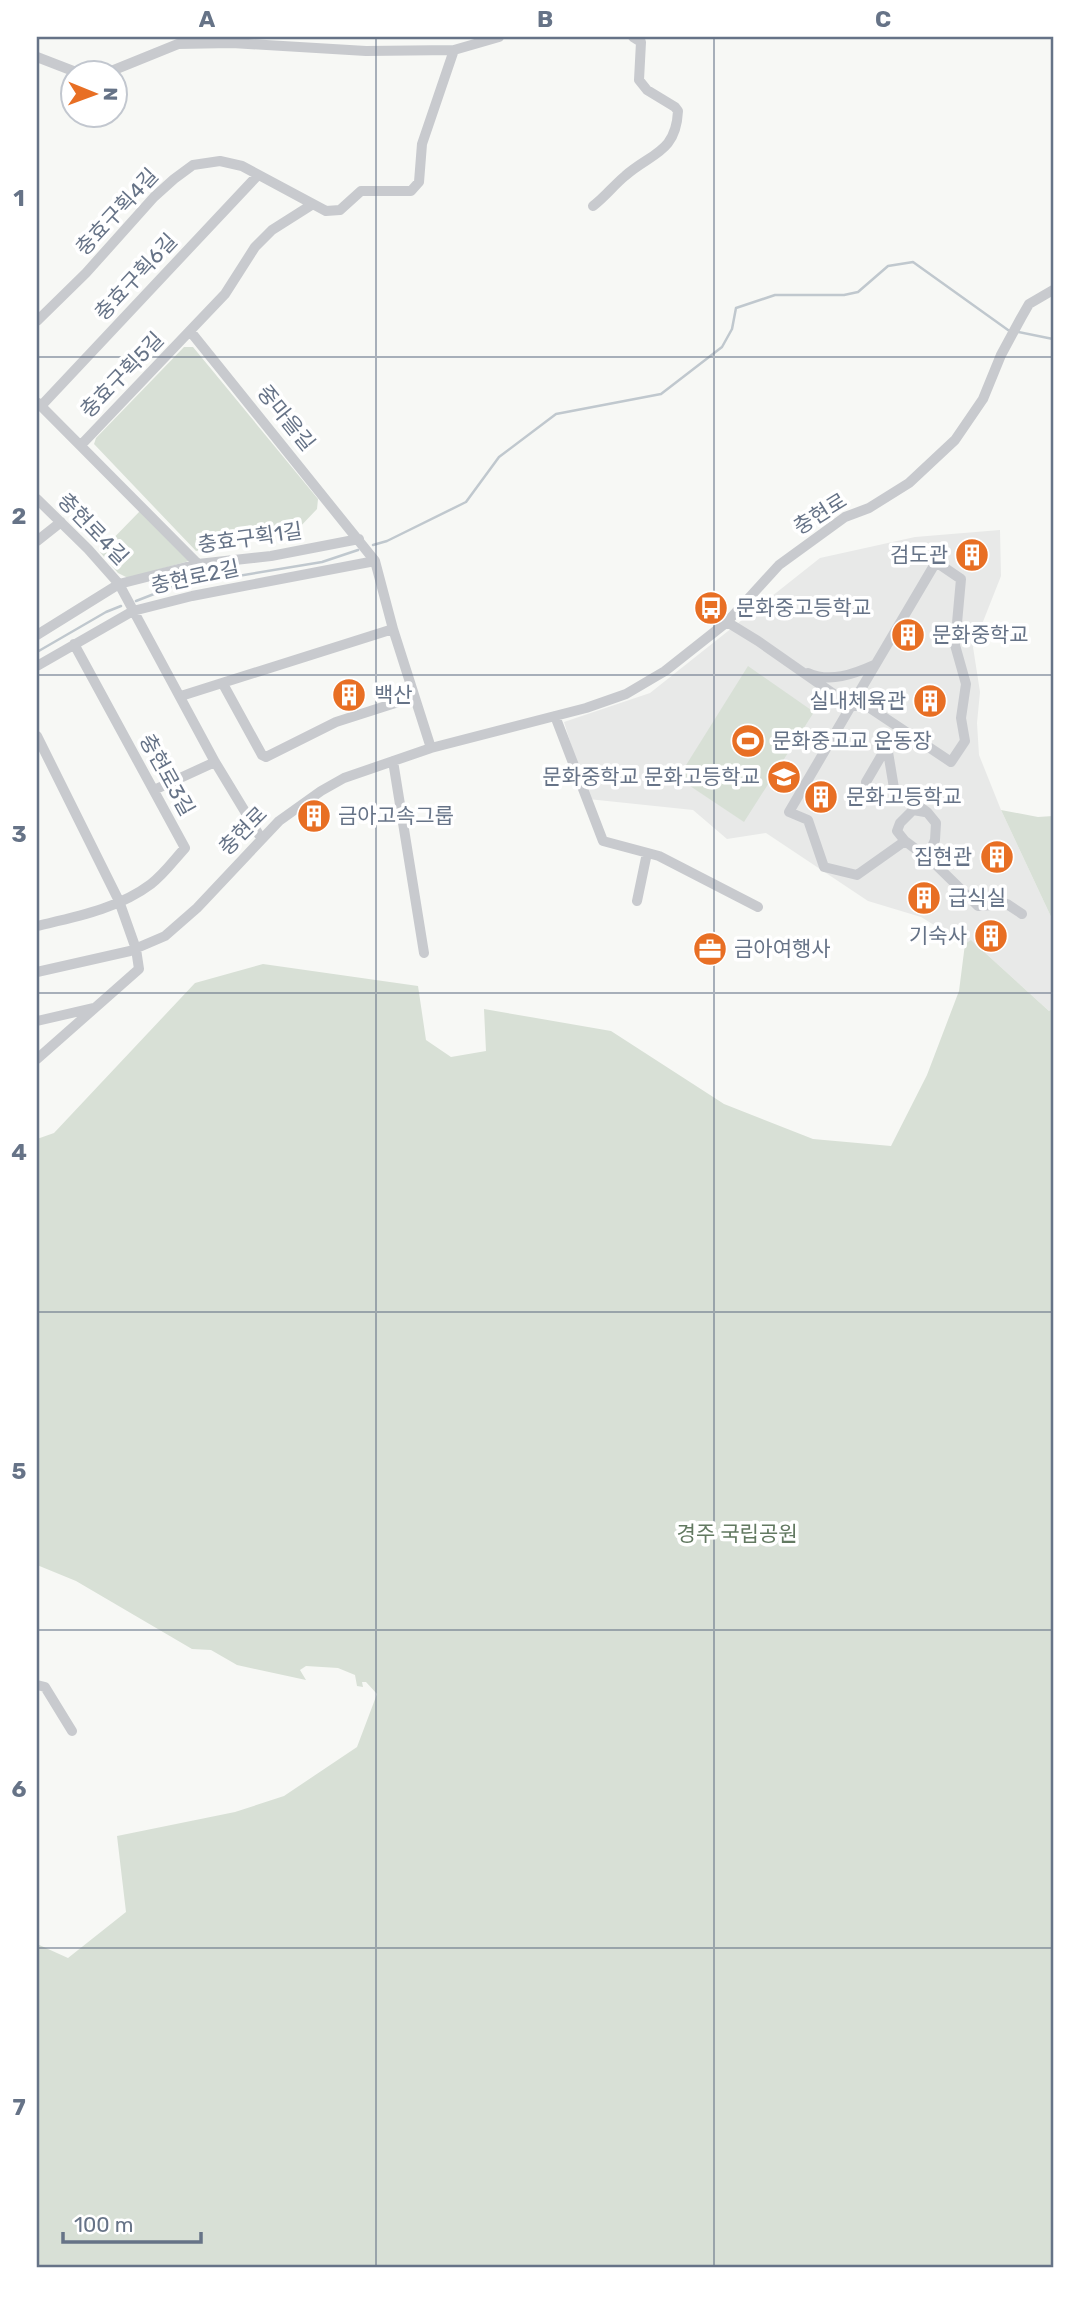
<svg xmlns="http://www.w3.org/2000/svg" width="1090" height="2305" font-family="Rubik,'Noto Sans KR',sans-serif">
  <style>
    .built { fill: #e8e9e8 }
    .green { fill: #d8e0d6 }
    .lines { fill: none; stroke-linecap: round; stroke-linejoin: round }
    .stream { stroke: #c0c8ce; stroke-width: 2.5 }
    .minor { stroke: #c8cace; stroke-width: 10 }
    .grid { fill: none; stroke: #667387; stroke-width: 2; stroke-opacity: 0.55 }
    .labels { text-anchor: middle; stroke-width: 7; stroke-linejoin: round; paint-order: stroke }
    .street-label { font-size: 21px; fill: #667387; stroke: #fff }
    .poi-label { font-size: 21px; fill: #667387; stroke: #fff; text-anchor: start }
    .park-label { font-size: 21px; fill: #627961; stroke: #fff }
    .neatline { fill: none; stroke: #667387; stroke-width: 2.5 }
    .grid-label { font-size: 23px; text-anchor: middle; font-weight: bold; fill: #667387 }
  </style>
  <rect width="100%" height="100%" fill="#f7f8f5"/>
  <path class="built" d="M1000 530 1001 576 973 647 980 692 977 723 979 755 1001 810 1053 921V1008L1049 1011 972 941 965 944 921 917 868 901 766 833 727 839 693 810 588 799 564 722 650 693 820 558 915 537Z"/>
  <path class="green" d="M184 347H193L318 499 317 509 297 530 196 551 94 444 96 438Z
    M140 511 189 561 128 578 118 573 100 552Z
    M748 666 814 712 744 822 678 778Z
    M1001 810 1038 817 1053 816V921Z
    M971 940 1049 1011 1053 1008V2268H37V1944L68 1958 126 1912 117 1836 235 1812 284 1796 357 1747 377 1694 366 1682H362L363 1687 357 1686 355 1675 338 1668 306 1666 300 1670 306 1680 237 1665 211 1650 192 1649 76 1581 37 1565V1139L54 1133 195 983 263 964 418 986 426 1040 451 1057 486 1051 484 1009 611 1031 724 1104 813 1139 891 1146 927 1075 959 991 965 944Z"/>
  <g class="lines">
    <path class="stream" d="M373 545 387 541 466 502 499 457 556 414 661 394 722 347 732 329 736 308 775 295H844L858 292 888 266 913 262 1008 330 1053 339
      M136 601 172 587 322 562 358 550
      M37 652 106 612 121 606"/>
    <path class="minor" d="M37 57 81 74
      M104 74 178 44 232 43 366 51 454 50 499 37
      M593 206C605 197 614 185 625 176 651 153 676 153 678 111L675 107 647 90 639 80 641 42 633 37
      M37 321 86 273 154 197 174 179 193 165 220 161 242 166 326 211 340 210 361 191H411L419 182 422 144 454 50
      M190 331 375 561 393 629 431 748
      M38 403 198 564
      M41 406 258 175
      M81 445 225 294 255 247 272 230 313 204
      M37 499 88 549 119 584 215 762 261 838
      M37 541 61 522
      M727 622 758 641 851 706 936 562 961 579 955 645 966 684 961 718 965 741 951 762 867 706H851L789 812 808 820 824 867 857 875 905 841 933 862 978 906 1007 904 1022 914
      M37 635 119 584 198 564 271 556 359 539
      M37 666 133 611 192 596 375 561
      M808 673C830 683 854 674 874 665
      M223 684 262 755 266 757 336 722 414 697
      M181 696 393 629
      M555 716 603 841 659 856 758 907
      M37 736 119 901 136 949 139 969 37 1059
      M887 746 894 788 927 812 936 823 935 840 927 858
      M393 761 424 953
      M866 782 887 746
      M154 790 215 762
      M905 841 897 831 900 823 913 810 925 812
      M637 901 647 853
      M37 926C75 917 118 909 151 884 164 874 174 860 185 848L74 644
      M37 972 130 951 165 936 197 908 279 821 321 791 344 778 431 748 586 708 626 694 665 671 727 622 779 565 845 517 869 508 909 483 955 440 983 399 1001 355 1021 318 1029 304 1053 290
      M37 1021 93 1008
      M37 1685 45 1687 72 1731"/>
  </g>
  <path class="grid" d="M376 37V2268M714 37V2268M37 357H1053M37 675H1053M37 993H1053M37 1312H1053M37 1630H1053M37 1948H1053"/>
  <defs>
    <g id="building-disc" transform="scale(1.75)"><circle r="9.5" fill="#e86f24" stroke="#fff"/><path d="M-4-6H4V6H1V3H-1V6H-4ZM-2.5-4.3h1.7v1.8h-1.7ZM.8-4.3h1.7v1.8H.8ZM-2.5-1h1.7V.8h-1.7ZM.8-1h1.7V.8H.8Z" fill="#fff"/></g>
    <g id="bus-disc" transform="scale(1.75)"><circle r="9.5" fill="#e86f24" stroke="#fff"/><path d="M-5-6H5V4H4V6H2V4H-2V6H-4V4H-5ZM-3.5-4V0h7V-4ZM-3.5 1.2v1.5H-2V1.2ZM2 1.2v1.5H3.5V1.2Z" fill="#fff"/></g>
    <g id="stadium-disc" transform="scale(1.75)"><circle r="9.5" fill="#e86f24" stroke="#fff"/><path d="M0-5a6.5 5 0 1 0 0 10a6.5 5 0 1 0 0-10ZM-3.5-1.8h7v3.6h-7Z" fill="#fff"/></g>
    <g id="school-disc" transform="scale(1.75)"><circle r="9.5" fill="#e86f24" stroke="#fff"/><path d="M0-5L7-2L0 1L-7-2ZM-4 1L0 2.5L4 1V4Q0 6-4 4Z" fill="#fff"/></g>
    <g id="office-disc" transform="scale(1.75)"><circle r="9.5" fill="#e86f24" stroke="#fff"/><path d="M-6-3h4V-5.5h4V-3h4V5H-6ZM-1-4.5V-3h2v-1.5ZM-6 0V1H6V0Z" fill="#fff"/></g>
  </defs>
  <g fill-rule="evenodd">
    <use href="#building-disc" x="972" y="555"/>
    <use href="#bus-disc" x="711" y="608"/>
    <use href="#building-disc" x="908" y="635"/>
    <use href="#building-disc" x="349" y="695"/>
    <use href="#building-disc" x="930" y="701"/>
    <use href="#stadium-disc" x="748" y="741"/>
    <use href="#school-disc" x="784" y="777"/>
    <use href="#building-disc" x="821" y="797"/>
    <use href="#building-disc" x="314" y="816"/>
    <use href="#building-disc" x="997" y="857"/>
    <use href="#building-disc" x="924" y="898"/>
    <use href="#building-disc" x="991" y="936"/>
    <use href="#office-disc" x="710" y="949"/>
  </g>
  <g class="labels">
    <g class="street-label">
      <text transform="translate(117 212) rotate(-47)" y="7">충효구획4길</text>
      <text transform="translate(136 277) rotate(-47)" y="7">충효구획6길</text>
      <text transform="translate(122 375) rotate(-46)" y="7">충효구획5길</text>
      <text transform="translate(286 418) rotate(51)" y="7">중마을길</text>
      <text transform="translate(820 514) rotate(-32)" y="7">충현로</text>
      <text transform="translate(93 529) rotate(46)" y="7">충현로4길</text>
      <text transform="translate(250 538) rotate(-8)" y="7">충효구획1길</text>
      <text transform="translate(195 577) rotate(-12)" y="7">충현로2길</text>
      <text transform="translate(167 775) rotate(61)" y="7">충현로3길</text>
      <text transform="translate(243 831) rotate(-45)" y="7">충현로</text>
    </g>
    <g class="poi-label">
      <text x="948" y="562" text-anchor="end">검도관</text>
      <text x="736" y="615">문화중고등학교</text>
      <text x="932" y="642">문화중학교</text>
      <text x="374" y="702">백산</text>
      <text x="906" y="708" text-anchor="end">실내체육관</text>
      <text x="772" y="748">문화중고교 운동장</text>
      <text x="760" y="784" text-anchor="end">문화중학교 문화고등학교</text>
      <text x="846" y="804">문화고등학교</text>
      <text x="338" y="823">금아고속그룹</text>
      <text x="972" y="864" text-anchor="end">집현관</text>
      <text x="948" y="905">급식실</text>
      <text x="967" y="943" text-anchor="end">기숙사</text>
      <text x="734" y="956">금아여행사</text>
    </g>
    <g class="park-label">
      <text x="737" y="1541">경주 국립공원</text>
    </g>
  </g>
  <rect width="1090" height="2305" fill="none" stroke="#ffffff" stroke-width="77"/>
  <g transform="translate(94 94) rotate(91)"><circle r="33" fill="#ffffff" stroke="#c2c7cf" stroke-width="2"/>
  <path d="M0-5L12 26L0 18L-12 26Z" fill="#e86f24"/>
  <text y="-10" font-size="19" font-weight="bold" text-anchor="middle" fill="#667387">N</text>
  </g>
  <path d="M63 2232v10h138v-10" fill="none" stroke="#667387" stroke-width="3.5"/>
  <text x="74" y="2232" font-size="21" fill="#667387" stroke="#ffffff" stroke-width="5" paint-order="stroke">100 m</text>
  <rect x="38" y="38" width="1014" height="2228" class="neatline"/>
  <g class="grid-label">
    <text x="207" y="27">A</text>
    <text x="545" y="27">B</text>
    <text x="883" y="27">C</text>
    <text x="19" y="206">1</text>
    <text x="19" y="524">2</text>
    <text x="19" y="842">3</text>
    <text x="19" y="1160">4</text>
    <text x="19" y="1479">5</text>
    <text x="19" y="1797">6</text>
    <text x="19" y="2115">7</text>
  </g>
</svg>
